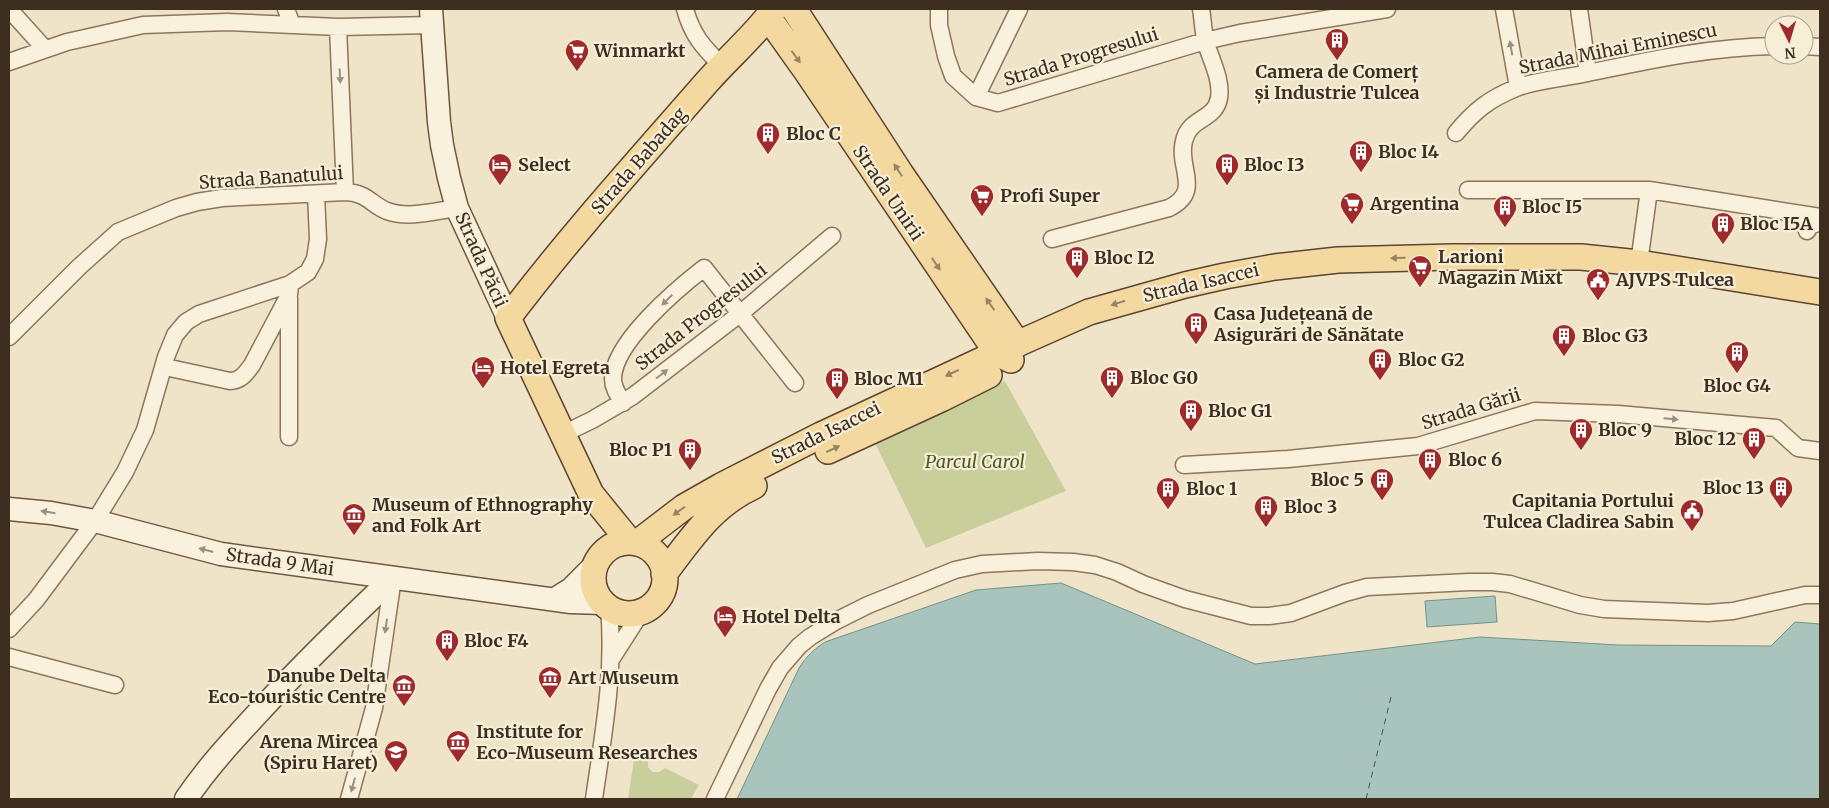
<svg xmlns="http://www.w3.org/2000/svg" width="1829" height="808" font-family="Merriweather,serif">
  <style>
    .green { fill: #c9cf9b }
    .water { fill: #a9c4bc; stroke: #6f938a }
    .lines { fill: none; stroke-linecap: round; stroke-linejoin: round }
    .ferry { stroke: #2f5d5a; stroke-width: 1; stroke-dasharray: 6 5; stroke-linecap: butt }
    .street-casing { stroke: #8d765c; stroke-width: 19 }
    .secondary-casing { stroke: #6f573f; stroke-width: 25 }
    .primary-casing { stroke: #5b4430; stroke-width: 28 }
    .street { stroke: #faf1dc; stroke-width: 16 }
    .secondary { stroke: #faf1dc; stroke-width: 22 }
    .primary { stroke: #f3d9a0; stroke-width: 25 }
    .oneway { fill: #9c907e }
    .oneway2 { fill: #988460 }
    .labels { text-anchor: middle; stroke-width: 4.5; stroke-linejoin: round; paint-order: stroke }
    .street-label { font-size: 18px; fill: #3d2e20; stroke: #f7eed8 }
    .poi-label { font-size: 18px; font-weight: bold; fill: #3d2e20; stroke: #f7eed8; text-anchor: start }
    .park-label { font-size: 18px; font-style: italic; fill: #4d5a26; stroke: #f7eed8 }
  </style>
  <rect width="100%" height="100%" fill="#f0e4c8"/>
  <path class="green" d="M1005 381 1066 491 926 548 875 443Z
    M635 753 648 759V767L652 772H659L665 768 699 785 691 799H628Z"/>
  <path class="water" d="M1061 583 1255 664 1480 637 1618 645 1771 646 1795 622 1820 624V799H737L799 668C806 657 814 649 825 642L976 590Z
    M1495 596 1497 622 1427 627 1425 601Z"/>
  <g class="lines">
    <path class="ferry" d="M1366 799 1392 693"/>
    <g class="street-casing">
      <path id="street" d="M9 9 45 49
        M286 9 292 25
        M685 9C692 35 703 47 722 66
        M939 9V25L946 56 953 76 976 97 998 103 1205 41 1240 33 1387 9
        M1504 9 1518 87
        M1579 9 1588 73
        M338 27 345 192
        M1804 46 1820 47
        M9 62 67 42 143 25 227 22 338 27 432 25
        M976 97 1019 9
        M1456 133C1474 111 1489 99 1516 88 1533 81 1564 78 1583 74 1646 61 1709 47 1774 46
        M1468 190H1649L1820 217
        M1807 231 1810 226 1820 222
        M1052 239 1169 208C1203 191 1177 168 1184 141 1189 117 1215 121 1219 98 1222 80 1211 60 1206 43 1203 32 1203 20 1201 9
        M1639 263 1649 190
        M9 337 79 267 118 232 176 208 197 202 222 198 345 192C368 193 370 204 387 211 408 219 435 211 457 208
        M165 367 230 381C241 381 246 373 252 365L289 295 290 284
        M623 403C618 395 613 388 613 379 613 343 677 289 704 268L795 383
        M563 434 592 420 633 396 741 313 832 236
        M289 437V297
        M1184 465 1288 459 1418 446 1535 411 1618 414 1776 428 1798 448 1820 451
        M9 629 36 600 95 521 125 472 145 430 166 357 175 335 186 322 199 314 290 284 308 272 315 259 318 239 316 194
        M9 657 115 685
        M612 658 642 611
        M349 799 374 708 393 578
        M594 799C603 736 615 673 609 608
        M715 799 768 689 780 668 799 646 810 637 836 621 868 605 955 570 982 564 1038 561 1073 562 1095 565 1117 572 1143 584 1185 599 1251 616H1269L1291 613 1345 593 1367 587 1469 582H1492L1510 584 1580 605 1604 609 1708 613 1733 611 1805 595H1820"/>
    </g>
    <g class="secondary-casing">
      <path id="secondary" d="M431 9 439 122 442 145 449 178 457 208 508 318
        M9 509 51 513 95 521 221 554 571 602 603 603
        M555 599 571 589 594 566
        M186 799C207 768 232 741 257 714 301 666 346 622 393 578"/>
    </g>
    <g class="primary-casing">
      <path id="primary" d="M794 9 901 174 1018 344
        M768 17 807 72 997 353 1011 360
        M828 451 941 399 989 375
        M630 542 591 494 508 318C570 236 640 159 707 82 729 57 755 35 774 9
        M593 578a36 36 0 1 1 72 0a36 36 0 1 1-72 0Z
        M637 543 684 507 721 486 821 435 997 353 1089 312 1185 285 1225 276 1275 267 1338 260 1452 257H1581L1639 263 1820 292
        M664 574C691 539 712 505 754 486"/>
    </g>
    <use href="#street" class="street"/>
    <use href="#secondary" class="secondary"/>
    <use href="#primary" class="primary"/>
  </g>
  <defs><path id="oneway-solid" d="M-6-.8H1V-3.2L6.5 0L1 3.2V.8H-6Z" transform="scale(1.25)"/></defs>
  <g class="oneway">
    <use href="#oneway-solid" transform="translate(1511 48) rotate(-100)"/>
    <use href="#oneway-solid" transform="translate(340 76) rotate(87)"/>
    <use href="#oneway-solid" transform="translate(667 300) rotate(135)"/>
    <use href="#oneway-solid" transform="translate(662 374) rotate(-37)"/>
    <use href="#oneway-solid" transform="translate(1671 419) rotate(5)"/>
    <use href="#oneway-solid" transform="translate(48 512) rotate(-171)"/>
    <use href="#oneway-solid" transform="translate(206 550) rotate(-165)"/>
    <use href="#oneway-solid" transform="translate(386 626) rotate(98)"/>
    <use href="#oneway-solid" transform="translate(353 785) rotate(105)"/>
  </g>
  <g class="oneway2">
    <use href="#oneway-solid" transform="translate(796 57) rotate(54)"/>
    <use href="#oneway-solid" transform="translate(898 170) rotate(-123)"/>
    <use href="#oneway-solid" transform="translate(1398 258) rotate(179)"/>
    <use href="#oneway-solid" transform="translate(936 264) rotate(56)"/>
    <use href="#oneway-solid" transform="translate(1118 303) rotate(163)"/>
    <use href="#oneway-solid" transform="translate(990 304) rotate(-125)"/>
    <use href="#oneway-solid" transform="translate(952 373) rotate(155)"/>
    <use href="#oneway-solid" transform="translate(833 449) rotate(-25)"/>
    <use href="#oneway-solid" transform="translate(679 511) rotate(145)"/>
  </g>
  <defs>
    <g id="building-pin" transform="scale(1.25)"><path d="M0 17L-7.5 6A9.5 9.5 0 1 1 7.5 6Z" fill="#9e2a2b" stroke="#f7eed8"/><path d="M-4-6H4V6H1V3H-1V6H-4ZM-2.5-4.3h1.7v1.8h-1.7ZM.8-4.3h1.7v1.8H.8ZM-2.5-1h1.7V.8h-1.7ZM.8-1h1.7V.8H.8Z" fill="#fff"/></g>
    <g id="supermarket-pin" transform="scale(1.25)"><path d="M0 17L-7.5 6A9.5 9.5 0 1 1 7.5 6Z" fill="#9e2a2b" stroke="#f7eed8"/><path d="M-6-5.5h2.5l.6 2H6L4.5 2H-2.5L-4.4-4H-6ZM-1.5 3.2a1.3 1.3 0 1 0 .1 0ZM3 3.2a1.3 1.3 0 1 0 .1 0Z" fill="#fff"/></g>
    <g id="hotel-pin" transform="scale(1.25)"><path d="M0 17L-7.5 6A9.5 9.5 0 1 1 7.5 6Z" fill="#9e2a2b" stroke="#f7eed8"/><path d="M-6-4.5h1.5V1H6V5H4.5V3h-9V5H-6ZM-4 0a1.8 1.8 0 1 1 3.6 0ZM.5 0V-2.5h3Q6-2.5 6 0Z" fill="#fff"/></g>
    <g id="civic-pin" transform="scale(1.25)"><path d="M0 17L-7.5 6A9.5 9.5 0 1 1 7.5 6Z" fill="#9e2a2b" stroke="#f7eed8"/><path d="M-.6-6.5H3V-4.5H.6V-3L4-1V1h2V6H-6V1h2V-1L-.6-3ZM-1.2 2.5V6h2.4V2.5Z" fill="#fff"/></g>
    <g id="museum-pin" transform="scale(1.25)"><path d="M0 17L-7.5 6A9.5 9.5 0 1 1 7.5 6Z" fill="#9e2a2b" stroke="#f7eed8"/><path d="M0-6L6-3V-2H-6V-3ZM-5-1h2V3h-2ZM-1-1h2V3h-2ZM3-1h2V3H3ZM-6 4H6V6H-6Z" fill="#fff"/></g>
    <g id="school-pin" transform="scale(1.25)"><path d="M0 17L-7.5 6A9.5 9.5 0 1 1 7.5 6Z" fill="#9e2a2b" stroke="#f7eed8"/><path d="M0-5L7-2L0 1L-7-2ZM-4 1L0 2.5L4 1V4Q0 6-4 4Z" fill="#fff"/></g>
  </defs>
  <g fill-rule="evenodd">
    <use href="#building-pin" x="1337" y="40"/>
    <use href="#supermarket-pin" x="577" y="51"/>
    <use href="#building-pin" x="768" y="134"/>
    <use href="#building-pin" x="1361" y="152"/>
    <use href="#hotel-pin" x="500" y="165"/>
    <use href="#building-pin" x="1227" y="165"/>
    <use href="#supermarket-pin" x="982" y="196"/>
    <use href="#supermarket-pin" x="1352" y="204"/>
    <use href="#building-pin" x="1505" y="207"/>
    <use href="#building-pin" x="1723" y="224"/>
    <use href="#building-pin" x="1077" y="258"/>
    <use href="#supermarket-pin" x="1420" y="267"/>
    <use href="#civic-pin" x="1598" y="280"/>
    <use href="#building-pin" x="1196" y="324"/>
    <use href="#building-pin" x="1564" y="336"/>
    <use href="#building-pin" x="1737" y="353"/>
    <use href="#building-pin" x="1380" y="360"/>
    <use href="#hotel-pin" x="483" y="368"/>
    <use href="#building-pin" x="1112" y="378"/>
    <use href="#building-pin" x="837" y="379"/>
    <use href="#building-pin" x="1191" y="411"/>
    <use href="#building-pin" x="1581" y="430"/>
    <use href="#building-pin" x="1754" y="439"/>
    <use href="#building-pin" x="690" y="450"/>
    <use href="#building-pin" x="1430" y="460"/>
    <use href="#building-pin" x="1382" y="480"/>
    <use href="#building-pin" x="1781" y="488"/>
    <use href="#building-pin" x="1168" y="489"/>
    <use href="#building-pin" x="1266" y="507"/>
    <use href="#civic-pin" x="1692" y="511"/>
    <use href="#museum-pin" x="354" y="515"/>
    <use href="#hotel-pin" x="725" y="617"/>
    <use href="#building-pin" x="447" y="641"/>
    <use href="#museum-pin" x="550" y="678"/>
    <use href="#museum-pin" x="404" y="686"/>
    <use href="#museum-pin" x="458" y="742"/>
    <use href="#school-pin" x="396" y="752"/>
  </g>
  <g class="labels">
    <g class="street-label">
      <text transform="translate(1618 49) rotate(-11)" y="6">Strada Mihai Eminescu</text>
      <text transform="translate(1081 57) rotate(-17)" y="6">Strada Progresului</text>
      <text transform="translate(639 161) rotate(-49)" y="6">Strada Babadag</text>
      <text transform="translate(271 178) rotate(-4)" y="6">Strada Banatului</text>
      <text transform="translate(888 193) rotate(56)" y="6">Strada Unirii</text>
      <text transform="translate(481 260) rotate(66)" y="6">Strada Păcii</text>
      <text transform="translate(1201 283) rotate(-13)" y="6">Strada Isaccei</text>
      <text transform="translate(701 317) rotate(-38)" y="6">Strada Progresului</text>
      <text transform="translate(1471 409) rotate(-17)" y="6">Strada Gării</text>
      <text transform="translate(826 433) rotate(-26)" y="6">Strada Isaccei</text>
      <text transform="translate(280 562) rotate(8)" y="6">Strada 9 Mai</text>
    </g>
    <g class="poi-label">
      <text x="594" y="57">Winmarkt</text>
      <text x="1337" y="78" text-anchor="middle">Camera de Comerț<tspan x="1337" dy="21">și Industrie Tulcea</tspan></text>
      <text x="786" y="140">Bloc C</text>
      <text x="1378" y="158">Bloc I4</text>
      <text x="518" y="171">Select</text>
      <text x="1244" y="171">Bloc I3</text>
      <text x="1000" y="202">Profi Super</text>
      <text x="1370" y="210">Argentina</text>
      <text x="1522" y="213">Bloc I5</text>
      <text x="1740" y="230">Bloc I5A</text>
      <text x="1438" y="263">Larioni<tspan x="1438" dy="21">Magazin Mixt</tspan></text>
      <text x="1094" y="264">Bloc I2</text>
      <text x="1616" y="286">AJVPS Tulcea</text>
      <text x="1214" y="320">Casa Județeană de<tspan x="1214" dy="21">Asigurări de Sănătate</tspan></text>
      <text x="1582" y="342">Bloc G3</text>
      <text x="1398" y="366">Bloc G2</text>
      <text x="500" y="374">Hotel Egreta</text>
      <text x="1130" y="384">Bloc G0</text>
      <text x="854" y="385">Bloc M1</text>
      <text x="1737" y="392" text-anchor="middle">Bloc G4</text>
      <text x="1208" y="417">Bloc G1</text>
      <text x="1598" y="436">Bloc 9</text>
      <text x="1736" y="445" text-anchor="end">Bloc 12</text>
      <text x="672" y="456" text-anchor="end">Bloc P1</text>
      <text x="1448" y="466">Bloc 6</text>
      <text x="1364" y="486" text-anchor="end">Bloc 5</text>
      <text x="1764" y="494" text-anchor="end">Bloc 13</text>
      <text x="1186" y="495">Bloc 1</text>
      <text x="1674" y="507" text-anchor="end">Capitania Portului<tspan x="1674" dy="21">Tulcea Cladirea Sabin</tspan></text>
      <text x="372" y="511">Museum of Ethnography<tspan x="372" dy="21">and Folk Art</tspan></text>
      <text x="1284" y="513">Bloc 3</text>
      <text x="742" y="623">Hotel Delta</text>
      <text x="464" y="647">Bloc F4</text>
      <text x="386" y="682" text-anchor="end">Danube Delta<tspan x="386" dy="21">Eco-touristic Centre</tspan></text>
      <text x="568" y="684">Art Museum</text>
      <text x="476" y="738">Institute for<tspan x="476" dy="21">Eco-Museum Researches</tspan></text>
      <text x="378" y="748" text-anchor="end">Arena Mircea<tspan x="378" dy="21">(Spiru Haret)</tspan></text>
    </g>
    <g class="park-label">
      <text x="975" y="468">Parcul Carol</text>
    </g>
  </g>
  <rect width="1829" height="808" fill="none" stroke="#3d2e20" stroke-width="20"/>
  <g transform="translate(1789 40) rotate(175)"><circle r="24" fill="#f7eed8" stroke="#ada18e"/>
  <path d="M0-4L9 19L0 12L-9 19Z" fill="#9e2a2b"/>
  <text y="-8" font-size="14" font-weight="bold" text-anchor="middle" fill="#3d2e20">N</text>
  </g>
</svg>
